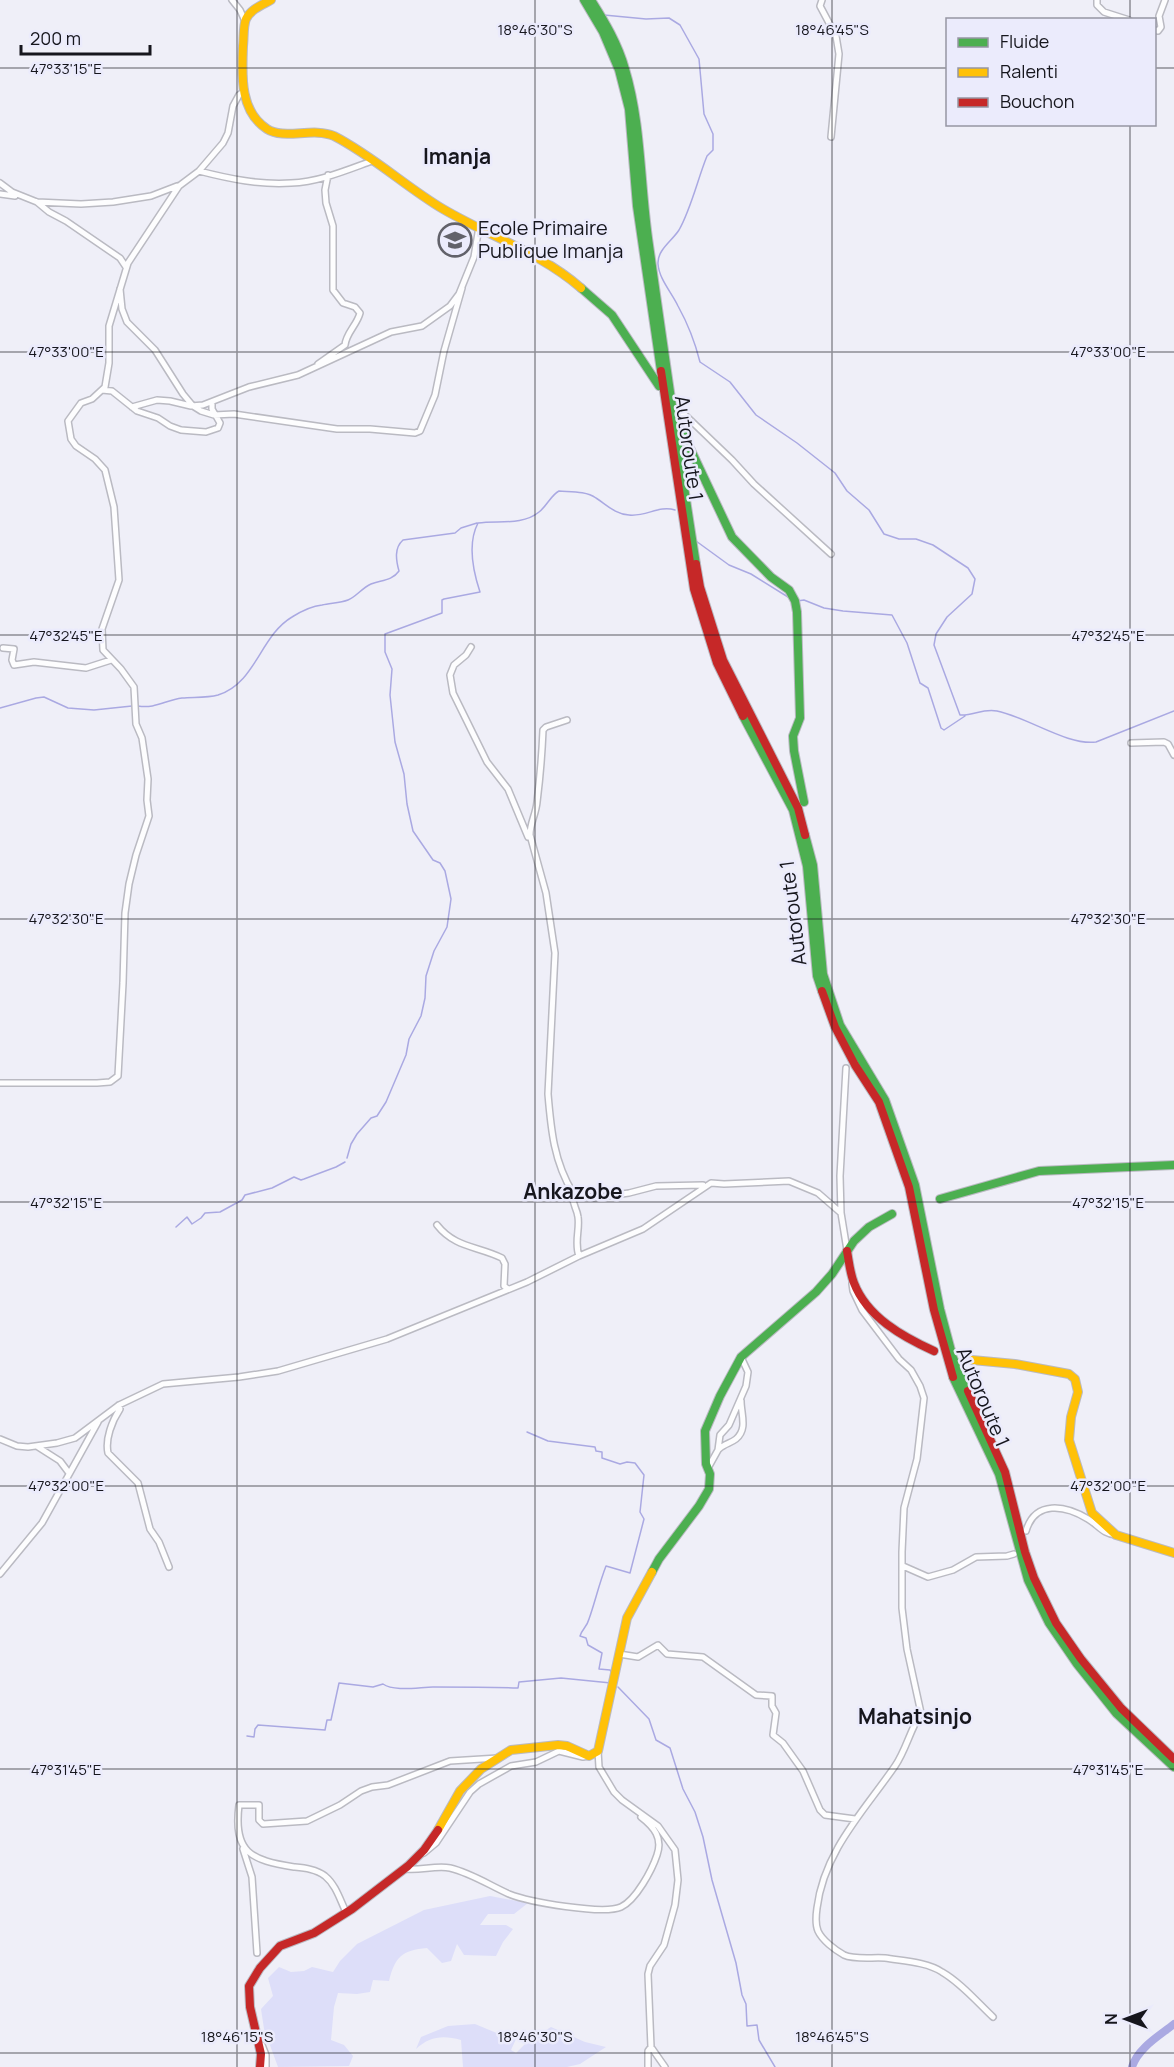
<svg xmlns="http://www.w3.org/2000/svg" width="1174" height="2067" font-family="Manrope,sans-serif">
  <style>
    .green { fill: #dddef9 }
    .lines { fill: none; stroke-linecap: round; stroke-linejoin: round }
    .stream { stroke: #aaa9e2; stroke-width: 1.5 }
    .river { stroke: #aaa9e2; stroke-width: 8 }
    .street-casing { stroke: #babac2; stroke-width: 8 }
    .fast-casing { stroke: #babac2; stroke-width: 10 }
    .slow-casing { stroke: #babac2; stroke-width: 10 }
    .jam-casing { stroke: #babac2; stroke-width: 10 }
    .street { stroke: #fdfdfe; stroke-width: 5 }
    .fast { stroke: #4caf50; stroke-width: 8 }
    .slow { stroke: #ffc107; stroke-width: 8 }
    .jam { stroke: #c62828; stroke-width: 8 }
    .ticks { fill: none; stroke: #16161d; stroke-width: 1.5; stroke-opacity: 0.45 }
    .labels { text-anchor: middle; stroke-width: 5; stroke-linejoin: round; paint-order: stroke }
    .poi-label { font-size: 20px; fill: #16161d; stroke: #ebebfc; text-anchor: start }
    .street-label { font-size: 20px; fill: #16161d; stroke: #ebebfc }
    .neighbourhood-label { font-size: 21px; font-weight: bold; fill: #16161d; stroke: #ebebfc }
    .ticks-label { font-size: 15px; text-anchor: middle; fill: #16161d; stroke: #ebebfc; stroke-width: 5; stroke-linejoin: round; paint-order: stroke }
  </style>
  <rect width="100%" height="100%" fill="#efeff8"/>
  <path class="green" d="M490 1896 528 1903 514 1914H488L480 1925H506L513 1929 503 1942 496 1956 464 1955 457 1944 451 1961 442 1963 427 1948C402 1950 395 1957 389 1981L373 1980 370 1992 357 1994 338 1993 334 2007 331 2040 344 2045 353 2056 349 2066 278 2067 264 2029 261 2009 273 1996 268 1978 279 1967 291 1972 304 1971 312 1967 333 1972 340 1961 357 1944 424 1910Z
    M475 2024 499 2034 516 2039 511 2050 516 2053 528 2041 551 2027 585 2042 606 2047 580 2064 567 2067H463L461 2040C443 2035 430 2036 416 2049L421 2037 448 2026Z"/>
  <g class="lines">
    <path class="stream" d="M604 15 646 19 669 18 680 25 699 59 704 114 713 134V150L707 156C698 178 691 209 679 230 672 241 657 250 658 264 659 279 672 293 678 306 688 324 695 342 700 362L730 382 756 415 797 443 835 473 847 491 869 510 884 534 899 539H916L933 545 968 568 975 579 972 594 947 617 936 634 934 645 960 715C973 716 983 708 997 711 1027 717 1068 746 1096 742L1174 711
      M696 541 729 565 751 574 788 597
      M797 601 804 600 824 608 843 611 892 615 907 643 920 683 928 688 941 728 944 730 965 716
      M138 706C155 709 166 700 182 698 194 697 207 698 218 695 256 683 260 636 292 617 300 612 312 606 322 605 330 603 340 603 348 600 356 597 362 588 371 584 381 580 392 581 399 571 396 560 394 548 403 540L455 533 461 528 477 523
      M0 708 36 698 44 697 68 708 94 710 132 706
      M347 1158 351 1144 357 1134 371 1118 377 1116 386 1102 406 1055 409 1039 421 1016 425 998 426 976 434 951 447 927 451 899 445 871 440 863 433 860 413 831 407 804 404 774 395 742 390 695 392 669 385 652V634L442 613V600L444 599 480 592C473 571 467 544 478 523 498 520 522 526 539 512 547 506 551 495 559 491 571 492 586 491 596 498 607 505 615 514 629 515 646 517 659 505 675 510
      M176 1227 187 1217 192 1224 201 1218 205 1213 220 1212 242 1200 245 1195 272 1188 294 1177 301 1180 304 1179 336 1167 345 1162
      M527 1432 548 1441 595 1447 596 1451 602 1452V1458L620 1464 627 1462 635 1463 644 1475 640 1512 644 1519 630 1573 606 1566C599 1584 595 1602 589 1619 587 1627 582 1629 580 1636L586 1638 588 1645 602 1653 599 1669 610 1670 612 1673
      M618 1687 649 1719 656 1740 670 1748 683 1789 695 1812 703 1837 712 1880 736 1963 742 1995 746 2004 747 2026 757 2025 759 2040 775 2067
      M247 1736 254 1737 255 1729 258 1725 325 1730 327 1720H331L339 1683 373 1687 383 1684C394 1692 420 1687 433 1687 462 1687 490 1687 518 1688L519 1682 561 1678 611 1683"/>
    <path class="river" d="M1132 2067C1138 2048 1159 2036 1174 2024"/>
    <g class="street-casing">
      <path id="street" d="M232 0 240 10 245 21
        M822 0 820 6 836 36 839 54 831 137
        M1097 0V5L1104 12 1129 20
        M1154 30 1158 31 1161 27 1159 16 1165 0
        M199 171C230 179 260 185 291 183 319 182 347 170 372 161
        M0 183 12 192 37 202 81 204 113 202 151 196 177 186
        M0 194 15 196
        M37 202 49 212 66 221 120 258 126 267
        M120 289 122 309 127 322 155 350 183 394 193 406 201 411 214 415 234 414 337 429H370L415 433 420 431 435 395 444 351 462 288
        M318 364 345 345C346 333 357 325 360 313L355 307 343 303 333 290V226L326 203 325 190 328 175
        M102 390 112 391 137 411 158 418 170 426 181 430 206 432 218 428 220 423 212 409V402
        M132 407 157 400 170 401 191 406 203 405 249 387 298 375 391 332 422 326 450 306 459 294 474 257 479 227
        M679 425 680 416 684 414 732 460 754 484 831 554
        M471 647 466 655 454 665 450 675 453 693 487 762 508 789 528 837
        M3 648 14 649 12 660 14 665 34 662 86 668 111 660
        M567 720 546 727 543 730C542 754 540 778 537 802 536 814 530 823 530 835L546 893 555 953 548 1094C551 1130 554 1162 573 1193 571 1203 577 1208 578 1217 580 1230 574 1242 579 1256
        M1131 743 1164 742 1168 744 1174 755
        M0 1083H97L110 1082 118 1076 123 983 125 913 129 884 136 855 149 816 147 800 148 779 142 738 136 724 134 687 121 669 103 650 102 629 119 580 114 507 105 470 95 459 76 446 71 439 68 421 81 403 92 399 105 387 109 363V326L128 263 179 186 199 171 223 143 228 133 233 106 239 95 243 92
        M573 1193 593 1198 629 1193 656 1186 703 1185
        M841 1213 840 1176 846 1068
        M437 1225C455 1248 478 1246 502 1258L505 1264 504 1286 508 1289
        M852 1284 853 1291 862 1310 899 1359 911 1370 920 1386 924 1398 917 1459 904 1508 902 1552V1608L907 1649 921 1713C910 1730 906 1750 895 1766 864 1811 824 1851 817 1908 816 1915 815 1924 818 1931 822 1940 835 1950 844 1955 855 1960 873 1957 885 1958 903 1961 927 1962 942 1972 961 1983 977 2002 993 2017
        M119 1405 120 1409C112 1421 105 1439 108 1453L138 1483 150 1529 159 1542 169 1567
        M0 1439 17 1446 28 1447 57 1443 75 1438 119 1405 163 1384 239 1377 278 1371 387 1339 527 1282 579 1256 643 1229 711 1183 724 1184 789 1181 818 1193 841 1213 847 1250
        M38 1447 60 1461 69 1473
        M719 1449C724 1444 731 1443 736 1439 748 1429 741 1414 741 1401
        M708 1468 718 1450 720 1435 729 1425 746 1386 748 1372 741 1357
        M1026 1531C1035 1500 1065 1505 1088 1519 1098 1525 1103 1534 1116 1535
        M903 1566 928 1577 953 1570 976 1557 1007 1556 1014 1554
        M0 1574 42 1523 98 1422
        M619 1654 638 1657 658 1645 667 1654 703 1657 756 1695 772 1696V1706L776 1713 773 1735 783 1743 803 1771 820 1810 825 1815 855 1819
        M598 1751 599 1767 614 1792 622 1800 658 1826 675 1850 678 1880 675 1905 664 1945 650 1966 648 1974 651 2047 665 2067
        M243 1849 252 1877 257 1953
        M424 1853 436 1843 470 1792 479 1784 511 1766 536 1762 559 1751 583 1757 588 1756
        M405 1869C420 1871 436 1865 450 1868 471 1873 489 1885 509 1894 529 1902 603 1915 621 1907 636 1900 652 1870 657 1855 663 1838 654 1827 641 1817
        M346 1912C340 1900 336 1885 325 1876 316 1869 304 1868 294 1867 251 1860 233 1853 239 1805H259V1820L263 1824 307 1821 340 1805 361 1791 372 1787 388 1785 450 1761 498 1758
        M262 2045 266 2055V2067
        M648 2067V2051L651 2047"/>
    </g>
    <g class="fast-casing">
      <path id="fast" d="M584 0 603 32 619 70 629 109 637 206 661 371
        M591 0C605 22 618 44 625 69 642 125 640 187 649 245 664 351 679 458 696 564
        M581 288 612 315 659 386
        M679 425 732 537 771 577 789 590 795 601 797 612 800 718 793 736 794 751 804 802
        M743 716 793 810 807 866 817 976 822 991
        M805 835 813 865 823 974 840 1025 885 1100 915 1185 940 1309 953 1358 968 1391
        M940 1199 1039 1171 1174 1165
        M953 1377 999 1474 1028 1580 1049 1623 1077 1664 1116 1713 1174 1767
        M652 1572 659 1559 699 1506 709 1489 710 1474 706 1464 705 1431 720 1396 741 1357 816 1292 832 1274 854 1241 869 1227 892 1214"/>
    </g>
    <g class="slow-casing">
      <path id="slow" d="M271 0C262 5 251 9 246 19 243 26 244 38 243 46 242 74 239 111 267 129 284 140 313 127 334 136 373 156 406 187 443 209 489 236 541 253 581 288
        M972 1360 1015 1364 1069 1374 1075 1379 1078 1392 1071 1417 1069 1440 1092 1513 1116 1535 1174 1553
        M438 1830 460 1791 481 1769 511 1750 558 1745 567 1746 589 1756 598 1751 627 1618 652 1572"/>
    </g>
    <g class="jam-casing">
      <path id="jam" d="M661 371 694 589 717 663 743 716
        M696 564 700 587 723 660 798 808 805 835
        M822 991 835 1027 855 1065 879 1102 909 1187 934 1310 953 1377
        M847 1251C849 1262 850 1273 854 1283 867 1317 903 1337 934 1351
        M968 1391 1005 1472 1025 1552 1034 1578 1056 1623 1081 1659 1121 1708 1174 1759
        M260 2067 261 2054 250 2007 249 1986 260 1968 280 1946 314 1933 352 1909 408 1866 424 1850 438 1830"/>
    </g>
    <use href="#street" class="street"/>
    <use href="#fast" class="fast"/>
    <use href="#slow" class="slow"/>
    <use href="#jam" class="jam"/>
  </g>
  <path class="ticks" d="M237 0V2067M535 0V2067M832 0V2067M1130 0V20M0 68H948M1154 68H1174M1130 124V2067M0 352H1174M0 635H1174M0 919H1174M0 1202H1174M0 1486H1174M0 1769H1174M0 2053H1174"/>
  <defs>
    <g id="school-ring" transform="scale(1.725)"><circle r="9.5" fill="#ebebfc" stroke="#62626a" stroke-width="1.5"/><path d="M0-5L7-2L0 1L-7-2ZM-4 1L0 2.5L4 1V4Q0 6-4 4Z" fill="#62626a"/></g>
  </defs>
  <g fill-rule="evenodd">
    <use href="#school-ring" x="455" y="240"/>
  </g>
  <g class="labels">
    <g class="poi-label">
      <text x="478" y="235">Ecole Primaire<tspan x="478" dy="23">Publique Imanja</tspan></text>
    </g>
    <g class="street-label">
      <text transform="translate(689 448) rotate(82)" y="7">Autoroute 1</text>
      <text transform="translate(793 913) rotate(-97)" y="7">Autoroute 1</text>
      <text transform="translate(983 1397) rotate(67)" y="7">Autoroute 1</text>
    </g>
    <g class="neighbourhood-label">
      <text x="457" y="164">Imanja</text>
      <text x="573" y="1199">Ankazobe</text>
      <text x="915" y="1724">Mahatsinjo</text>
    </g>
  </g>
  <g class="ticks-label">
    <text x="535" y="35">18°46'30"S</text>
    <text x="832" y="35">18°46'45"S</text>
    <text x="66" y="74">47°33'15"E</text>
    <text x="1108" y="357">47°33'00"E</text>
    <text x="66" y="357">47°33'00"E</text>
    <text x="1108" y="641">47°32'45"E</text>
    <text x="66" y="641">47°32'45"E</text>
    <text x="1108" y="924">47°32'30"E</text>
    <text x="66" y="924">47°32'30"E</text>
    <text x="1108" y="1208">47°32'15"E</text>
    <text x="66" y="1208">47°32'15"E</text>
    <text x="1108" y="1491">47°32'00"E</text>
    <text x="66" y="1491">47°32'00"E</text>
    <text x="1108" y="1775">47°31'45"E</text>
    <text x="66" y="1775">47°31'45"E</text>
    <text x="237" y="2042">18°46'15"S</text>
    <text x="535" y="2042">18°46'30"S</text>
    <text x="832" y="2042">18°46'45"S</text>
  </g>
  <rect x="946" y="18" width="210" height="108" fill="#ebebfc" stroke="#9696a3" stroke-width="1.5"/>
  <rect x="958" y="38" width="30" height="9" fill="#4caf50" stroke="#9696a3" stroke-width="1.5"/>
  <text x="1000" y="48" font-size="18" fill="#16161d">Fluide</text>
  <rect x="958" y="68" width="30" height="9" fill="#ffc107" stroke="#9696a3" stroke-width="1.5"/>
  <text x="1000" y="78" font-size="18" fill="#16161d">Ralenti</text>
  <rect x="958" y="98" width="30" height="9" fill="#c62828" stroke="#9696a3" stroke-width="1.5"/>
  <text x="1000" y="108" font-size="18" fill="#16161d">Bouchon</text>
  <g transform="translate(1126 2019) rotate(270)" stroke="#ebebfc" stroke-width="4.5" paint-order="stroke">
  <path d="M0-4.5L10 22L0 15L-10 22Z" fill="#16161d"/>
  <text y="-9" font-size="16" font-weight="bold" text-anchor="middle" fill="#16161d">N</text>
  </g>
  <path d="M21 45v9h129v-9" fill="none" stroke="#16161d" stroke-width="3"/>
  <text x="30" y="45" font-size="18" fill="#16161d" stroke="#ebebfc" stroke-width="4.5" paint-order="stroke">200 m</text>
</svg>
